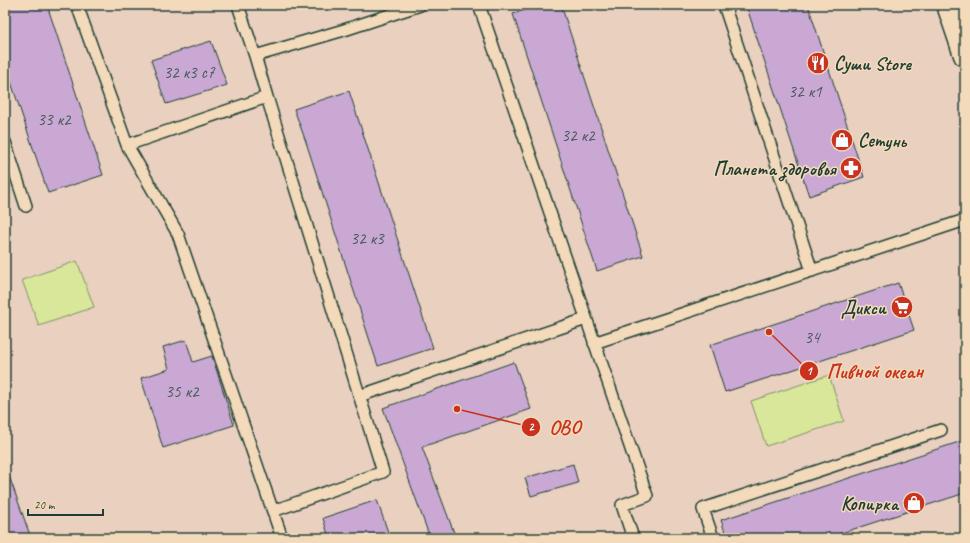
<svg xmlns="http://www.w3.org/2000/svg" width="970" height="543" font-family="Caveat,sans-serif">
  <style>
    .green { fill: #d9e79a; stroke: #7c9267 }
    .building { fill: #c9a9d4; stroke: #1f3d34 }
    .lines { fill: none; stroke-linecap: round; stroke-linejoin: round }
    .lane-casing { stroke: #1f3d34; stroke-width: 14 }
    .secondary-casing { stroke: #1f3d34; stroke-width: 25 }
    .lane { stroke: #f2daba; stroke-width: 11 }
    .secondary { stroke: #f2daba; stroke-width: 22 }
    .labels { text-anchor: middle; stroke-width: 3; stroke-linejoin: round; paint-order: stroke }
    .number-label { font-size: 17px; fill: #4a585c }
    .poi-label { font-size: 19px; font-weight: bold; fill: #1f3d34; stroke: #f2daba; text-anchor: end }
    .leader { fill: none; stroke: #c8321e; stroke-width: 1.5 }
    .callout-dot { fill: #c8321e; stroke: #f2daba; stroke-width: 1.5 }
    .mark-label { font-size: 12px; text-anchor: middle; font-weight: bold; fill: #fff }
    .callout-label { font-size: 20px; text-anchor: middle; font-weight: bold; fill: #c8321e; stroke: #f2daba; stroke-width: 3; stroke-linejoin: round; paint-order: stroke }
  </style>
  <rect width="100%" height="100%" fill="#ead0bf"/>
  <filter id="ink" filterUnits="userSpaceOnUse"><feTurbulence type="fractalNoise" baseFrequency=".025" numOctaves="2"/><feDisplacementMap in="SourceGraphic" scale="8" xChannelSelector="R" yChannelSelector="G"/><feConvolveMatrix kernelMatrix="1 2 1 2 8 2 1 2 1" color-interpolation-filters="sRGB"/></filter>
  <g filter="url(#ink)">
    <path class="green" d="M77 261 94 307 39 326 22 280Z
      M829 375 844 421 766 446 751 401Z"/>
    <path class="building" d="M5 5H47L103 175 48 193 5 64Z
      M540 5H561L643 256 597 271 513 14Z
      M746 5H808L864 177 809 196Z
      M211 41 227 85 166 104 151 60Z
      M349 91 433 348 378 366 306 142 294 109Z
      M898 283 914 330 725 392 710 345Z
      M186 340 193 362 212 356 234 425 163 448 141 378 169 369 163 347Z
      M514 362 531 409 422 447 456 538H430L383 408Z
      M965 440V493L826 538H727L721 520Z
      M573 464 578 483 531 496 525 478Z
      M5 473H8L31 538H5Z
      M377 500 390 538H329L323 518Z"/>
    <g class="lines">
      <g class="lane-casing">
        <path id="lane" d="M77 5 127 145
          M238 5 255 56
          M479 5 647 496 622 505 633 538
          M724 5 812 271
          M951 13 965 8
          M267 97 383 472 273 511
          M5 142 26 206
          M594 343 965 220
          M359 396 586 319
          M282 538 178 234 127 145 267 97 255 56 344 30 420 5
          M713 538 703 509 941 430"/>
      </g>
      <g class="secondary-casing">
        <path id="secondary" d="M948 5 965 55"/>
      </g>
      <use href="#lane" class="lane"/>
      <use href="#secondary" class="secondary"/>
    </g>
  </g>
  <defs>
    <g id="restaurant-disc" transform="scale(1.15)"><circle r="9.5" fill="#c8321e" stroke="#f2daba"/><path d="M-5-6h1v4h1v-4h1v4h1v-4h1v5L-1.5 .5V6h-2V.5L-5-1ZM5-6V6H3V1.5H1.5Q1.5-4 5-6Z" fill="#fff"/></g>
    <g id="shop-disc" transform="scale(1.15)"><circle r="9.5" fill="#c8321e" stroke="#f2daba"/><path d="M-5-2.5h2.3a2.7 3.5 0 0 1 5.4 0H5L5.5 6h-11ZM-1.5-2.5h3a1.5 2.3 0 0 0-3 0Z" fill="#fff"/></g>
    <g id="pharmacy-disc" transform="scale(1.15)"><circle r="9.5" fill="#c8321e" stroke="#f2daba"/><path d="M-2-6h4v4h4v4h-4v4h-4v-4h-4v-4h4Z" fill="#fff"/></g>
    <g id="supermarket-disc" transform="scale(1.15)"><circle r="9.5" fill="#c8321e" stroke="#f2daba"/><path d="M-6-5.5h2.5l.6 2H6L4.5 2H-2.5L-4.4-4H-6ZM-1.5 3.2a1.3 1.3 0 1 0 .1 0ZM3 3.2a1.3 1.3 0 1 0 .1 0Z" fill="#fff"/></g>
  </defs>
  <g fill-rule="evenodd">
    <use href="#restaurant-disc" x="818" y="63"/>
    <use href="#shop-disc" x="842" y="140"/>
    <use href="#pharmacy-disc" x="851" y="168"/>
    <use href="#supermarket-disc" x="902" y="307"/>
    <use href="#shop-disc" x="914" y="503"/>
  </g>
  <g class="labels">
    <g class="number-label">
      <text x="189" y="78">32 к3 с7</text>
      <text x="805" y="97">32 к1</text>
      <text x="54" y="125">33 к2</text>
      <text x="578" y="141">32 к2</text>
      <text x="367" y="244">32 к3</text>
      <text x="812" y="343">34</text>
      <text x="182" y="397">35 к2</text>
    </g>
    <g class="poi-label">
      <text x="834" y="70" text-anchor="start">Суши Store</text>
      <text x="858" y="147" text-anchor="start">Сетунь</text>
      <text x="836" y="175">Планета здоровья</text>
      <text x="886" y="314">Дикси</text>
      <text x="898" y="510">Копирка</text>
    </g>
  </g>
  <path class="leader" d="M769 332L809 371M457 409L531 427"/>
  <g class="callout-dot">
    <circle cx="769" cy="332" r="4"/>
    <circle cx="457" cy="409" r="4"/>
    <circle cx="809" cy="371" r="10"/>
    <circle cx="531" cy="427" r="10"/>
  </g>
  <g class="mark-label">
    <text x="809" y="375">1</text>
    <text x="531" y="431">2</text>
  </g>
  <g class="callout-label">
    <text x="875" y="378">Пивной океан</text>
    <text x="565" y="434">ОВО</text>
  </g>
  <rect width="970" height="543" fill="none" stroke="#f2daba" stroke-width="20"/>
  <rect x="10" y="10" width="950" height="523" fill="none" stroke="#1f3d34" stroke-width="1.5" filter="url(#ink)"/>
  <path d="M28 509v6h75v-6" fill="none" stroke="#1f3d34" stroke-width="2"/>
  <text x="34" y="509" font-size="12" fill="#1f3d34" stroke="#f2daba" stroke-width="3" paint-order="stroke">20 m</text>
</svg>
